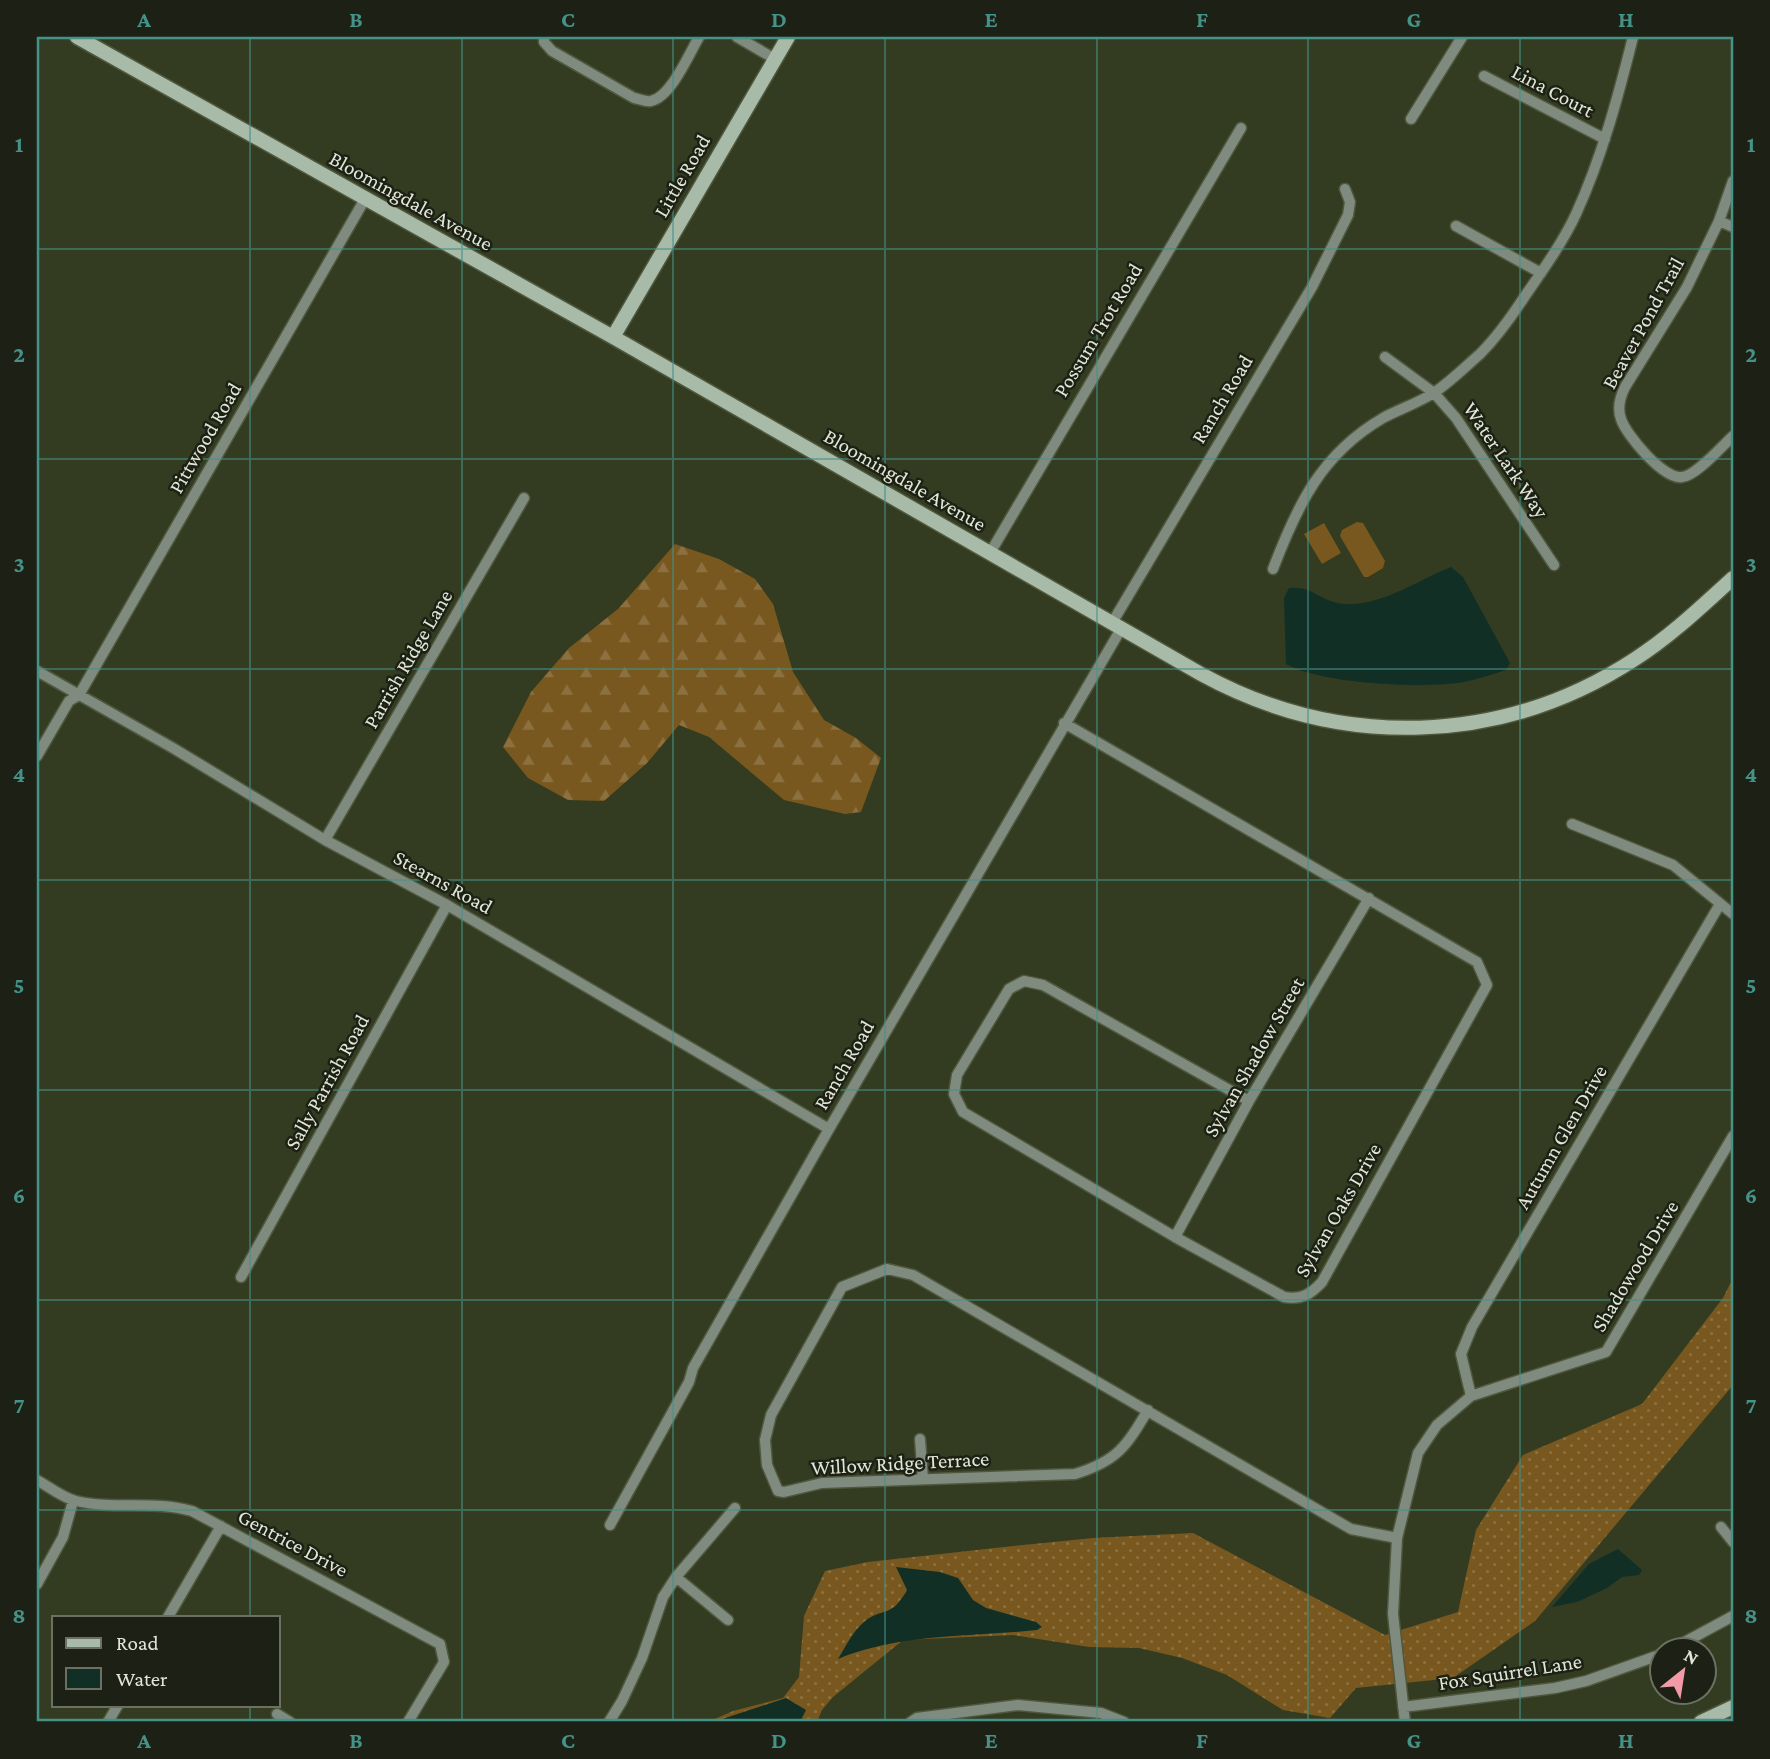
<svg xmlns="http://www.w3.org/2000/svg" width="1770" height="1759" font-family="'Crimson Pro',serif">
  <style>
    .grass { fill: url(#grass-dots) }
    .forest { fill: url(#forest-firs) }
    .garden { fill: #79581f }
    .water { fill: #122f25 }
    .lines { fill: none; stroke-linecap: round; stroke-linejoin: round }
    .street-casing { stroke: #4f573d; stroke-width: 13 }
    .secondary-casing { stroke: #4f573d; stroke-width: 17 }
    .street { stroke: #808b80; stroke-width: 10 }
    .secondary { stroke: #a8baa8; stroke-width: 14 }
    .grid { fill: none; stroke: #449288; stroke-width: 2; stroke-opacity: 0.55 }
    .labels { text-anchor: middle; stroke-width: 5; stroke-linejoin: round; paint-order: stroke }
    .street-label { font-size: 21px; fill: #e1e7d6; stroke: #1d2115 }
    .neatline { fill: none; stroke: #449288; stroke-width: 2.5 }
    .grid-label { font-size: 23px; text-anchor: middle; font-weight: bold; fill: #449288 }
  </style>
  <defs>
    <pattern id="grass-dots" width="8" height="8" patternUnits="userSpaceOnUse" patternTransform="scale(1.75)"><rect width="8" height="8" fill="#79581f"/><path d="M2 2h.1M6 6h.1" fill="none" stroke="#8c703f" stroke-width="1.8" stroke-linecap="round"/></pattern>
    <pattern id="forest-firs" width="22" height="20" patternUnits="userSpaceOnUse" patternTransform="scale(1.75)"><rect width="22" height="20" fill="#79581f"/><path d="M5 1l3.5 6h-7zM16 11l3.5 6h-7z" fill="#8c703f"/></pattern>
  </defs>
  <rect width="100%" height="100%" fill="#333c20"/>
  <path class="grass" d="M1733 1278V1385L1535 1621 1453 1678 1356 1688 1330 1718 1283 1710 1227 1675 1182 1658 1139 1648 1089 1647 1013 1635 903 1640 833 1697 822 1710 817 1722H708L733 1711 783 1698 799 1677 804 1616 825 1571 868 1562 1004 1547 1093 1538 1193 1533 1385 1635 1458 1612 1476 1530 1523 1455 1642 1404 1723 1298Z"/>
  <path class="forest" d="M675 544 719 559 755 579 773 604 793 672 824 720 856 738 881 758 861 812 845 814 784 800 709 737 679 725 647 763 604 801 568 800 528 778 503 747 531 692 569 648 618 609Z"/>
  <path class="garden" d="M1357 522 1363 523 1385 561 1383 568 1368 577H1364L1340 536 1342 530Z
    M1324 523 1341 553 1322 564 1304 534Z"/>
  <path class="water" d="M1451 567 1463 577 1510 663 1506 670C1493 674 1478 679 1464 682 1425 689 1321 684 1286 664L1284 598 1289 588C1314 586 1319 602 1345 604 1382 606 1418 580 1451 567Z
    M1618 1549 1642 1570 1639 1575 1622 1577 1607 1588 1577 1602 1552 1607 1589 1564Z
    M896 1567 940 1572 958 1578 973 1600 986 1608 1036 1622 1042 1627 1037 1630C972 1637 900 1633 838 1659 846 1646 852 1632 864 1622 883 1606 890 1620 907 1590Z
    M786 1698 806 1710 800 1722H713Z"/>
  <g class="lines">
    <g class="street-casing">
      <path id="street" d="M544 37V42L552 51 634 98C640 99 645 102 651 101 671 97 689 54 699 37
        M737 37 775 59
        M1484 76 1605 139
        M1411 119 1462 37
        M1733 181 1719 221 1687 287 1625 387C1620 397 1617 408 1621 419 1626 435 1664 480 1682 477 1696 476 1722 446 1733 436
        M1719 221 1733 227
        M1456 226 1541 273
        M1385 357 1434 393 1456 418 1554 565
        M990 553 1241 128
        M1273 569C1297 506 1321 454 1383 418 1399 409 1419 403 1435 392 1451 381 1465 367 1480 354 1497 337 1512 316 1525 296 1543 270 1563 242 1576 214 1602 157 1618 97 1633 37
        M1112 623 1312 287 1348 215 1350 202 1345 189
        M37 671 173 748 325 840 447 905 829 1129
        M1064 723 1477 962 1487 985 1322 1282C1311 1294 1302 1300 1284 1297L1175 1237 963 1112 954 1094 957 1075 1009 989 1024 981 1043 985 1249 1101
        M37 756 69 701 79 695 365 199
        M1572 824 1673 865 1733 914
        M325 840 524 498
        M1175 1237 1249 1101 1369 898
        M241 1277 447 905
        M1471 1396 1461 1354 1472 1327 1720 904
        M1148 1410C1126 1447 1117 1461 1075 1474L822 1483 784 1492 778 1491 767 1465 765 1440 771 1415 842 1287 887 1269 913 1275 1351 1529 1397 1538
        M920 1439 923 1479
        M37 1480C49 1487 63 1498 76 1501 114 1510 154 1500 192 1511L440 1644 444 1662 408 1722
        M610 1525 689 1382 693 1368 829 1129 1121 629
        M1721 1527 1733 1542
        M676 1577 728 1620
        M37 1584 63 1537 73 1501
        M168 1617 221 1526
        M1670 1650 1733 1616
        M1403 1707 1555 1688 1586 1681 1662 1654
        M277 1714 290 1722
        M108 1722 118 1705
        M609 1722 622 1701 642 1658 663 1597 676 1577 735 1508
        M911 1722 917 1718 1018 1705 1101 1713 1124 1722
        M1405 1722 1393 1614 1397 1538 1418 1453 1437 1425 1471 1396 1606 1352 1733 1136"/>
    </g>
    <g class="secondary-casing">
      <path id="secondary" d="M77 37 613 337 1201 674C1340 750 1502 746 1635 659 1671 636 1702 606 1733 578
        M613 337 788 37
        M1701 1722 1733 1707"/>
    </g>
    <use href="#street" class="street"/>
    <use href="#secondary" class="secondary"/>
  </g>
  <path class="grid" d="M250 37V1617M462 37V1722M673 37V1722M885 37V1722M1097 37V1722M1308 37V1722M1520 37V1722M37 249H1733M37 459H1733M37 669H1733M37 880H1733M37 1090H1733M37 1300H1733M37 1510H1733M250 1705V1722"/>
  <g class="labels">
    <g class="street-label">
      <text transform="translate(1553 91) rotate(28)" y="7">Lina Court</text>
      <text transform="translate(682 176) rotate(-60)" y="7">Little Road</text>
      <text transform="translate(411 201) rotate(29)" y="7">Bloomingdale Avenue</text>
      <text transform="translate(1643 323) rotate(-61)" y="7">Beaver Pond Trail</text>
      <text transform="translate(1098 330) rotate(-59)" y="7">Possum Trot Road</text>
      <text transform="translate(1222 399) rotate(-59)" y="7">Ranch Road</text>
      <text transform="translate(205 438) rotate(-60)" y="7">Pittwood Road</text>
      <text transform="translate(1506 460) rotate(56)" y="7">Water Lark Way</text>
      <text transform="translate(905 480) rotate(30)" y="7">Bloomingdale Avenue</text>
      <text transform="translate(408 659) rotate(-60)" y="7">Parrish Ridge Lane</text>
      <text transform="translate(443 882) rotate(29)" y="7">Stearns Road</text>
      <text transform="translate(1254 1057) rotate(-60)" y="7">Sylvan Shadow Street</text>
      <text transform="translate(844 1065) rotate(-60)" y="7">Ranch Road</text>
      <text transform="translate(327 1082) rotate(-61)" y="7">Sally Parrish Road</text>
      <text transform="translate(1561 1137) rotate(-60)" y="7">Autumn Glen Drive</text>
      <text transform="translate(1338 1210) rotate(-60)" y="7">Sylvan Oaks Drive</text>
      <text transform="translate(1635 1266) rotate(-59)" y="7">Shadowood Drive</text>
      <text transform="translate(900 1463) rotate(-3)" y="7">Willow Ridge Terrace</text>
      <text transform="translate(293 1543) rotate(28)" y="7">Gentrice Drive</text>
      <text transform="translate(1510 1672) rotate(-9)" y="7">Fox Squirrel Lane</text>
    </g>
  </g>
  <rect width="1770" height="1759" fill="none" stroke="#1d2115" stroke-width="77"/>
  <rect x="52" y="1616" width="228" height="91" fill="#1d2115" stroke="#6b7062" stroke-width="2"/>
  <rect x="66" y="1638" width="35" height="10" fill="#a8baa8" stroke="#6b7062" stroke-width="2"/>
  <text x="116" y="1650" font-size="21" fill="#e1e7d6">Road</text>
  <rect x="66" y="1668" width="35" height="21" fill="#122f25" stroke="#6b7062" stroke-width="2"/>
  <text x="116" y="1686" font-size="21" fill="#e1e7d6">Water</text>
  <g transform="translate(1683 1671) rotate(30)"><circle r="33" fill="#1d2115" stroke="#6b7062" stroke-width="2"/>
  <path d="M0-5L12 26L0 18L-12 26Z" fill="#f39aa8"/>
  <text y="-10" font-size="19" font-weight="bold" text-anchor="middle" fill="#e1e7d6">N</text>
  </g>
  <rect x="38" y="38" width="1694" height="1682" class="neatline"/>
  <g class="grid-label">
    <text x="144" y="27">A</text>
    <text x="356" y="27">B</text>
    <text x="568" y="27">C</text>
    <text x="779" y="27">D</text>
    <text x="991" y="27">E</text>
    <text x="1202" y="27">F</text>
    <text x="1414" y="27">G</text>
    <text x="1626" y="27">H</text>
    <text x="19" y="152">1</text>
    <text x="1751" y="152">1</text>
    <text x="19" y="362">2</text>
    <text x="1751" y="362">2</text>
    <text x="19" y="572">3</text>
    <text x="1751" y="572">3</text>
    <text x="19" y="782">4</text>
    <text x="1751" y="782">4</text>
    <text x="19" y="993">5</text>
    <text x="1751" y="993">5</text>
    <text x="19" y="1203">6</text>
    <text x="1751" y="1203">6</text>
    <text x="19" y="1413">7</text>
    <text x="1751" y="1413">7</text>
    <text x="19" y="1623">8</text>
    <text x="1751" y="1623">8</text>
    <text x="144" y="1748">A</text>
    <text x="356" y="1748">B</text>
    <text x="568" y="1748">C</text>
    <text x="779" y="1748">D</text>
    <text x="991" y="1748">E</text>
    <text x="1202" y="1748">F</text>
    <text x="1414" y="1748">G</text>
    <text x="1626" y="1748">H</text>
  </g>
</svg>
